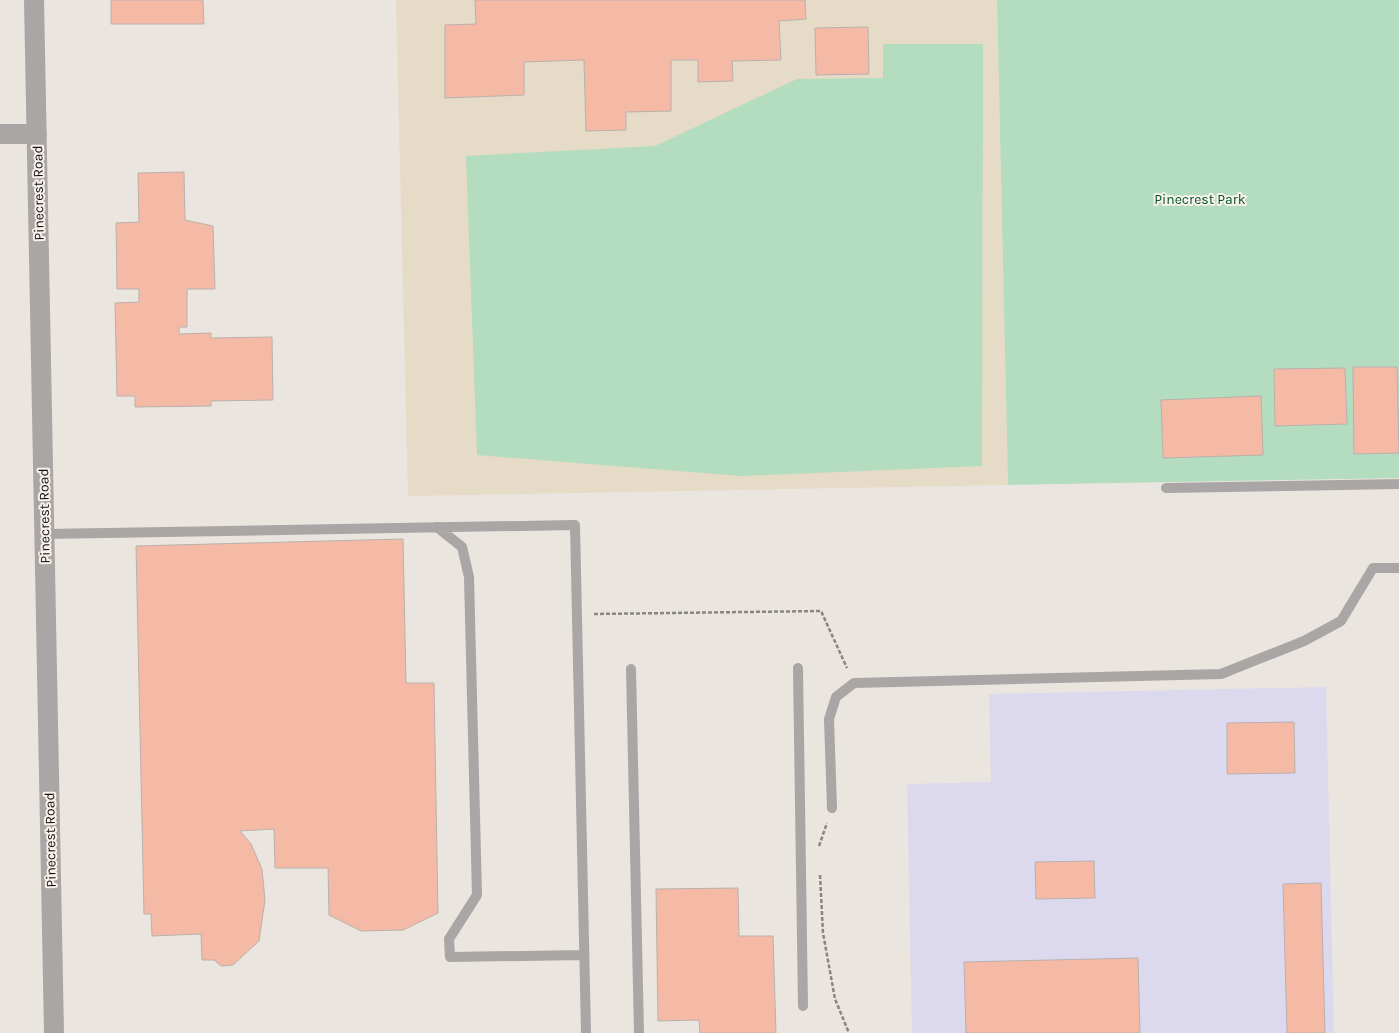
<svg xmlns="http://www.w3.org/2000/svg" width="1399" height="1033" font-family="Karla,sans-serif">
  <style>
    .industrial { fill: #dcd9ef }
    .education { fill: #e6dbc7 }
    .green { fill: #b4dcbe }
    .building { fill: #f5baa6; stroke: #b9b0ad }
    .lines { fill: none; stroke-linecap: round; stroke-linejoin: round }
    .path { stroke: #898581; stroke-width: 2.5; stroke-dasharray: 4 2; stroke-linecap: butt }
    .lane { stroke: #aaa6a6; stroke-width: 10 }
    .street { stroke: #aaa6a6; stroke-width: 20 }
    .labels { text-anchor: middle; stroke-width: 4; stroke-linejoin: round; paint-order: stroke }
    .street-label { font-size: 14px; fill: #13110f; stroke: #f9f2ec }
    .park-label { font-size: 14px; fill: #005528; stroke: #f9f2ec }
  </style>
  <rect width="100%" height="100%" fill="#ebe5df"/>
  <path class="industrial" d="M1326 687 1334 1033H912L907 784 991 782 989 694Z"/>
  <path class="education" d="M396 0H997L1008 485 408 496Z"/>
  <path class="green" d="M997 0H1399V478L1008 485Z
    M883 44H983L982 466 741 476 477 455 466 156 655 146 797 79 883 78Z"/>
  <path class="building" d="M111 0H203L204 24H111Z
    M475 0H805L806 19 779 21 781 60 732 61 733 81 698 82V60H671V111L626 112V130L586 131 584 60 524 62V95L445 98V25L476 24Z
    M868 27 869 74 816 75 815 28Z
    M184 172 185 220 213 226 215 289H187V327H179V334L211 333V338L272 337 273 400 211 401V406L135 407V396H117L115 303 139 302V289H117L116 223 139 222 138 173Z
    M1353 367H1397L1399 453 1354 454Z
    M1345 368 1347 424 1275 426 1274 369Z
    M1261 396 1263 455 1163 458 1161 400Z
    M403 539 406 683H434L438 913 403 930 361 931 329 915 328 868H275L274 829 240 831 251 844 262 869 265 900 259 941 233 965 221 966 214 960H202L201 934 152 936 151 914H144L136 546Z
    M1294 722 1295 773 1227 774V723Z
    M1094 861 1095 898 1036 899 1035 862Z
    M1321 883 1325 1033H1287L1283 884Z
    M738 888 739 936H773L776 1033H700L699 1020 658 1021 656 889Z
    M1138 958 1140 1033H966L964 962Z"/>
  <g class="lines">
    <path class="path" d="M594 614 821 611 847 668
      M819 846 827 823
      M820 875 823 933 835 999 849 1033"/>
    <path class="lane" d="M1166 488 1399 484
      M437 527 462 547 469 577 477 895 449 939 450 957 584 955
      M45 534 575 525 586 1033
      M798 668 803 1006
      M631 669 639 1033
      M832 808 829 719 836 697 854 683 1221 674 1304 641 1341 621 1373 568H1399"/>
    <path class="street" d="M34 0 54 1033
      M0 134H37"/>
  </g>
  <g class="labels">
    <g class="street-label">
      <text transform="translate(38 193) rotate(-91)" y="5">Pinecrest Road</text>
      <text transform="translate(44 516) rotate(-91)" y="5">Pinecrest Road</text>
      <text transform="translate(50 840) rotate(-91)" y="5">Pinecrest Road</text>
    </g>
    <g class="park-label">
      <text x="1200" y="204">Pinecrest Park</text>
    </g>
  </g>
</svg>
